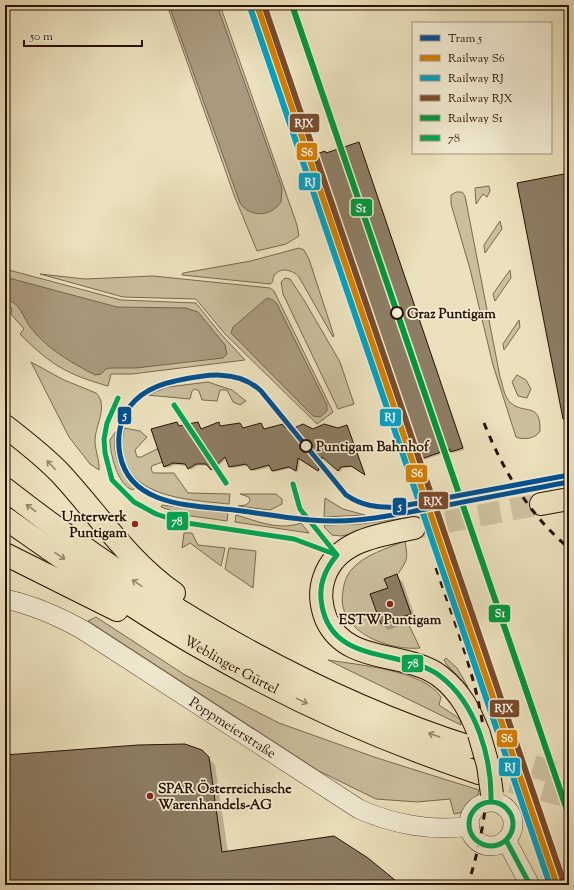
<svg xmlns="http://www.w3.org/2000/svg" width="574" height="890" font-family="'Sorts Mill Goudy',serif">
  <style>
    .green { fill: #cabe9c; stroke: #79684f }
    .water { fill: #a99a7d; stroke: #75634c }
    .shadow { fill: #0003 }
    .building { fill: #8d7d63; stroke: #281102 }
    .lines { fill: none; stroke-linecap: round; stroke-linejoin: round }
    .primary-tunnel { stroke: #cec2a0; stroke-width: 22; stroke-dasharray: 22 11; stroke-linecap: butt }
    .tertiary-casing { stroke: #594530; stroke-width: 20 }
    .primary-casing { stroke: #281102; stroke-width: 24 }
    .tertiary { stroke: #f2ecd3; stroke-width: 19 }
    .primary { stroke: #ebe1bc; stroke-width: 22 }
    .rail { stroke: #281102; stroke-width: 3; stroke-dasharray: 7 7; stroke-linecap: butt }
    .primary-bridge-casing { stroke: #281102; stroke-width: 24; stroke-linecap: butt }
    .primary-bridge { stroke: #ebe1bc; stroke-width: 22 }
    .bus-1-casing { stroke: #f2ecd3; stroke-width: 8 }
    .bus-1 { stroke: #00a651; stroke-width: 5 }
    .rail-1-casing { stroke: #f2ecd3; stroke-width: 9 }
    .rail-2-casing { stroke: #f2ecd3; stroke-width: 9 }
    .rail-3-casing { stroke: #f2ecd3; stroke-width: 9 }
    .rail-4-casing { stroke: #f2ecd3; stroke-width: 9 }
    .rail-1 { stroke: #d57f00; stroke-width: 6 }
    .rail-2 { stroke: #02a1c4; stroke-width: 6 }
    .rail-3 { stroke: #7a4b2a; stroke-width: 6 }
    .rail-4 { stroke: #00983a; stroke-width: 6 }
    .tram-1-casing { stroke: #f2ecd3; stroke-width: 8 }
    .tram-1 { stroke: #025191; stroke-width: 5 }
    .oneway { stroke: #938368 }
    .stop-dot { fill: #f2ecd3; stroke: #281102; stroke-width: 2 }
    .poi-dot { fill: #8f2418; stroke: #f2ecd3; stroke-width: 1.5 }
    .labels { text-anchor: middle; stroke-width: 3.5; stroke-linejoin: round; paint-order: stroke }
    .stop-label { font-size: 14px; font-weight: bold; fill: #281102; stroke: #f2ecd3; text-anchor: start }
    .poi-label { font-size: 14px; font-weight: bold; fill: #281102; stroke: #f2ecd3; text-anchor: end }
    .street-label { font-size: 14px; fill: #281102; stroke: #f2ecd3 }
    .line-badge { stroke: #f2ecd3; stroke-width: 1.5 }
    .badge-label { font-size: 11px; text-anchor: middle; font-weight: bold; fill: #fff }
  </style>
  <rect width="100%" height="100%" fill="#ebe1bc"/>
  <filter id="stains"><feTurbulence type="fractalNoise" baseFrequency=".005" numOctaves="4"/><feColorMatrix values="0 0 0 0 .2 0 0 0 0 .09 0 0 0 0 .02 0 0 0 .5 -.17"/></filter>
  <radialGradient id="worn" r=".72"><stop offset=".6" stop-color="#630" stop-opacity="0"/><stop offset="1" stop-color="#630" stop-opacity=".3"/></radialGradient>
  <path class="green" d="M167 5H220L297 225 299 236 286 244 257 251 234 195Z
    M489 186 490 191 487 197 483 194 476 204 475 188Z
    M456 192H462L465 196 500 377C503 385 504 398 511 403 524 415 541 401 540 431 536 439 523 440 516 437L493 365 470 269 451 204V195Z
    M500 221 502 229 485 253 484 245Z
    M299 248 304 250 309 259 334 336 333 337 299 277C293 270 280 266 274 276 272 280 274 282 270 284L182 275 183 273 251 261Z
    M5 269 121 300 196 303 220 333 245 360 132 374H111L108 386C66 374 51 365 20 334L24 329 11 314 12 309 5 304Z
    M510 270 511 278 495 301 493 294Z
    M40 274 85 279 153 276 270 288 274 291 333 412 317 424 225 334 196 299 123 297Z
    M285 278 290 279 304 300 340 362 354 404 338 409 283 294 281 282Z
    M519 320 520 327 504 350 503 344Z
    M31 362 64 380 96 393C109 406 95 425 95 441 95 450 100 462 99 470L90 464 69 437Z
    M517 375 526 380 531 389 527 398 518 396 512 382Z
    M208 382 232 390 246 401 240 405 233 402 227 390H220L217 401 202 400 199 391 195 389 192 391 190 399 147 395 168 387Z
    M124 428 140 431 147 437 135 450 137 457H141L157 449 165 461 152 466 151 469 153 473H174L188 493 230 494 229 504C181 499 111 497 124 428Z
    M116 431C111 452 120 474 135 488L133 490C118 486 110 454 110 440Z
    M240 494H276L282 499V504L270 510 238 506 246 505 250 501 249 497Z
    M325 498 343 509 365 515 324 517Z
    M162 505 228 513 227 521 184 515 161 507Z
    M236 515C257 521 279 531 301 523L309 533 235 522Z
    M410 517 412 521 341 536 332 535 324 527 325 525 360 524Z
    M184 533H192L198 545 225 548 221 566 190 543 182 548Z
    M405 541C408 559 408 560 397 575L411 614 407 621 420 648C388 651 335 631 343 591 344 583 346 576 352 569 364 555 388 548 405 541Z
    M229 548 256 551 253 588 225 569Z
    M96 617 185 675 279 723 377 758 479 790C476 804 468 812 454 814L450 799 417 802 376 799 319 771 88 621Z
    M446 658 457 668 468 687 447 665 444 660Z
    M328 660C358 665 424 670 441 697L439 705 460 719 461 725Z"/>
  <path class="water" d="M169 5H217L282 188 281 202C271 217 250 218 240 203Z
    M5 277 117 307 186 308 198 312 225 345 227 354 223 358 136 368H110L106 369 101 374 95 375C72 363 47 349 31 328 22 316 21 303 5 299Z
    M267 298 273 300 277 304 327 405V411L320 417 313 416 231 333 233 327Z"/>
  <path class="shadow" d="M358 143 464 450 453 453 451 451 420 461 326 154Z
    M569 174V443L518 184Z
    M198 424 201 430 219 424 221 427 243 429 261 424 264 430 282 425 285 428 313 430 338 429 347 426 365 474 354 467 343 468 340 472 324 457 319 472 300 459 298 472 291 468 274 472 271 467 254 471 249 466 231 468 227 458 213 471 208 466 199 465 191 470 187 466 176 465 167 468 165 466 179 427Z
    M396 576 403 582 416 620 388 630 382 624 371 595 389 589Z
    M202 751 215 765 228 852 399 885H5V756Z"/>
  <path class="building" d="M359 142 463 448 450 452V449L418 460 314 155 325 151 326 153Z
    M569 173V419H563L517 183Z
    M177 422 179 426 198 422 201 429 219 422 220 426 240 423 243 428 261 423 264 429 283 424 284 427 294 428 303 424 313 429 324 424 338 428 347 425 365 475 351 466 341 467 338 471 322 457 318 471 298 458 296 471 289 467 272 471 269 465 251 470 246 464 229 467 225 457 211 470 206 464H196L188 469 185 464 173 463 164 467 151 429Z
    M397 574 411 614 381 624 370 594 388 588 384 579Z
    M185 744 202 750 209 757 222 852 334 836 368 858 401 885H5V755L138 745Z"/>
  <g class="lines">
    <path class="primary-tunnel" d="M414 528 541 504
      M470 747 569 777
      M479 773 569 797"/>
    <g class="tertiary-casing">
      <g id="tertiary">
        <path id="s1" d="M5 599C33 605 58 616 83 630L359 809C392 824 433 832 470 826"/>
        <circle cx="491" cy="824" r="22"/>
        <path d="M506 840 530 885"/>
      </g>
    </g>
    <g class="primary-casing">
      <g id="primary">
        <path d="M5 426C24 441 44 456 61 474 98 514 128 561 174 593"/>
        <path d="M5 489C145 598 301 693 470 747"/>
        <path d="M541 504 569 499"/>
        <path id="s2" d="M5 518C72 565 140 614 212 654 297 703 386 742 479 773"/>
        <path d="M414 528C380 535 336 540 324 578 319 592 321 606 326 619 347 666 407 650 441 677 461 693 470 711 479 734"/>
        <path d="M5 554 117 610"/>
      </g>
    </g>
    <use href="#tertiary" class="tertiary"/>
    <use href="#primary" class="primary"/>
    <path class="rail" d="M484 423C503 470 529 515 569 548
      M436 568C460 638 489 708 487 783 486 818 478 852 468 885"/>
    <g class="primary-bridge-casing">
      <path id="primary-bridge" d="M479 734 488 765 492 794"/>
    </g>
    <use href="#primary-bridge" class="primary-bridge"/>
    <g class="bus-1-casing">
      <path id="bus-1" d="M118 398 107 423 104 439 105 453 112 480 134 502 156 514 180 522 294 539 337 555
        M174 405 226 483
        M293 484 300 509 337 555
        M337 555C325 569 318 587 322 606 333 666 403 648 440 676 477 704 492 759 491 802
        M469 824a22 22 0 1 1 44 0a22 22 0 1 1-44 0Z
        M506 840 530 885"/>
    </g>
    <use href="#bus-1" class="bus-1"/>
    <g class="rail-1-casing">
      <path id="rail-1" d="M257 5 557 885"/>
    </g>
    <g class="rail-2-casing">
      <path id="rail-2" d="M250 7 550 885"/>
    </g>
    <g class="rail-3-casing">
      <path id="rail-3" d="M264 5 564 883"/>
    </g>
    <g class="rail-4-casing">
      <path id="rail-4" d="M292 5 569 816"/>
    </g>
    <use href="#rail-1" class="rail-1"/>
    <use href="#rail-2" class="rail-2"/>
    <use href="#rail-3" class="rail-3"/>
    <use href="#rail-4" class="rail-4"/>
    <g class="tram-1-casing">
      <path id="tram-1" d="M569 475 397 507C378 508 362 506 346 495L261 391C237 368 204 375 175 381 152 386 132 396 123 419 118 431 118 444 120 455 131 510 200 505 242 511 280 516 318 524 356 520 383 518 410 512 436 507 481 499 525 490 569 482"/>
    </g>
    <use href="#tram-1" class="tram-1"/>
  </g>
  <defs><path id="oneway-shaft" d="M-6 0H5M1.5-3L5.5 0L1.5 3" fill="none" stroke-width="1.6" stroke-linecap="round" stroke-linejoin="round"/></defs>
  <g class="oneway">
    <use href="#oneway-shaft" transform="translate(51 465) rotate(-135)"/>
    <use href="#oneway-shaft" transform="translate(31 508) rotate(-144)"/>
    <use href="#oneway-shaft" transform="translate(60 556) rotate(34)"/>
    <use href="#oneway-shaft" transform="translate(137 583) rotate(-146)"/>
    <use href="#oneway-shaft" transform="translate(302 701) rotate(26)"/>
    <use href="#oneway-shaft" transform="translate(434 735) rotate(-160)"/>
  </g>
  <g class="stop-dot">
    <circle cx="397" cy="313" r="6"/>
    <circle cx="306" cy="446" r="6"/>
  </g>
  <g class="poi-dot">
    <circle cx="135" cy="524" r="4"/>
    <circle cx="390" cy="604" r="4"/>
    <circle cx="150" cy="796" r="4"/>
  </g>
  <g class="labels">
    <g class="stop-label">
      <text x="407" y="318">Graz Puntigam</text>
      <text x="316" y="451">Puntigam Bahnhof</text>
    </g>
    <g class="poi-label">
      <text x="127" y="521">Unterwerk<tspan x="127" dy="16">Puntigam</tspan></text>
      <text x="390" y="624" text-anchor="middle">ESTW Puntigam</text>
      <text x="158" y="793" text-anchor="start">SPAR Österreichische<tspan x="158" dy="16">Warenhandels-AG</tspan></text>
    </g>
    <g class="street-label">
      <text dy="5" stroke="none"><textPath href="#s2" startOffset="270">Weblinger Gürtel</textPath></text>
      <text dy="5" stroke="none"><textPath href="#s1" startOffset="263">Poppmeierstraße</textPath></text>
    </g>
  </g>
  <g class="line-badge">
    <rect x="289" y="113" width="31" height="20" rx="4" fill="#7a4b2a"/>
    <rect x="296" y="142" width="22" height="19" rx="4" fill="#d57f00"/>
    <rect x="298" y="172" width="23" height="19" rx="4" fill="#02a1c4"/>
    <rect x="350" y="198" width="23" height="19" rx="4" fill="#00983a"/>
    <rect x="117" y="406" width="15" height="19" rx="4" fill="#025191"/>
    <rect x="379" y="408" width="23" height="19" rx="4" fill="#02a1c4"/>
    <rect x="405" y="464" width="23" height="19" rx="4" fill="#d57f00"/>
    <rect x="418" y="491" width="31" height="19" rx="4" fill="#7a4b2a"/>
    <rect x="392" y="497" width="15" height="19" rx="4" fill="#025191"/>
    <rect x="166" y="511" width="23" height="20" rx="4" fill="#00a651"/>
    <rect x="488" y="604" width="23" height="19" rx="4" fill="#00983a"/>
    <rect x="401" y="654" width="23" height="19" rx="4" fill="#00a651"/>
    <rect x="489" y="699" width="31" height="19" rx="4" fill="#7a4b2a"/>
    <rect x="496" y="729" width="22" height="19" rx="4" fill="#d57f00"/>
    <rect x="498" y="757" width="23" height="20" rx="4" fill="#02a1c4"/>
  </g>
  <g class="badge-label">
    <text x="304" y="127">RJX</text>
    <text x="307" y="156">S6</text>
    <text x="310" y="186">RJ</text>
    <text x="361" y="212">S1</text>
    <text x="125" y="419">5</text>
    <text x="390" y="421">RJ</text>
    <text x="417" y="477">S6</text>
    <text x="433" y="505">RJX</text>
    <text x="400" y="510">5</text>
    <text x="177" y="525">78</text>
    <text x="500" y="617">S1</text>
    <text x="413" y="667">78</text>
    <text x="504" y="712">RJX</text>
    <text x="507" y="742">S6</text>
    <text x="510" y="771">RJ</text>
  </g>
  <rect width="574" height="890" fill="none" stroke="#ebe1bc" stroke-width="20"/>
  <rect x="6" y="6" width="562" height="878" fill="none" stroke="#281102" stroke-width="2"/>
  <rect x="10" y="10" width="554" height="870" fill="none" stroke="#281102"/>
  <rect x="412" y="22" width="140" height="132" fill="#f2ecd3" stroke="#a1947f"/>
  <rect x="420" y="35" width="20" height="6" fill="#025191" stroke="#a1947f"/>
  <text x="448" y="42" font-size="12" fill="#281102">Tram 5</text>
  <rect x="420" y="55" width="20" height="6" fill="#d57f00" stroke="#a1947f"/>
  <text x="448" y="62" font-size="12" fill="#281102">Railway S6</text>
  <rect x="420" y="75" width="20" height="6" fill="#02a1c4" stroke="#a1947f"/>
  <text x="448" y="82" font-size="12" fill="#281102">Railway RJ</text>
  <rect x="420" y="95" width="20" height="6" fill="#7a4b2a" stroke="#a1947f"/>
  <text x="448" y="102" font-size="12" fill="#281102">Railway RJX</text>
  <rect x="420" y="115" width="20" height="6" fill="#00983a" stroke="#a1947f"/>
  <text x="448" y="122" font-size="12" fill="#281102">Railway S1</text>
  <rect x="420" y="135" width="20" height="6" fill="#00a651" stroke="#a1947f"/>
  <text x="448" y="142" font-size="12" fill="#281102">78</text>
  <path d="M24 40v6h118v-6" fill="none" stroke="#281102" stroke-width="2"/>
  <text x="30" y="40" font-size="12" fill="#281102" stroke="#f2ecd3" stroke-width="3" paint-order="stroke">50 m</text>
  <rect width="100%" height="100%" filter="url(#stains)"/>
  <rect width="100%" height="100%" fill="url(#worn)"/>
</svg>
